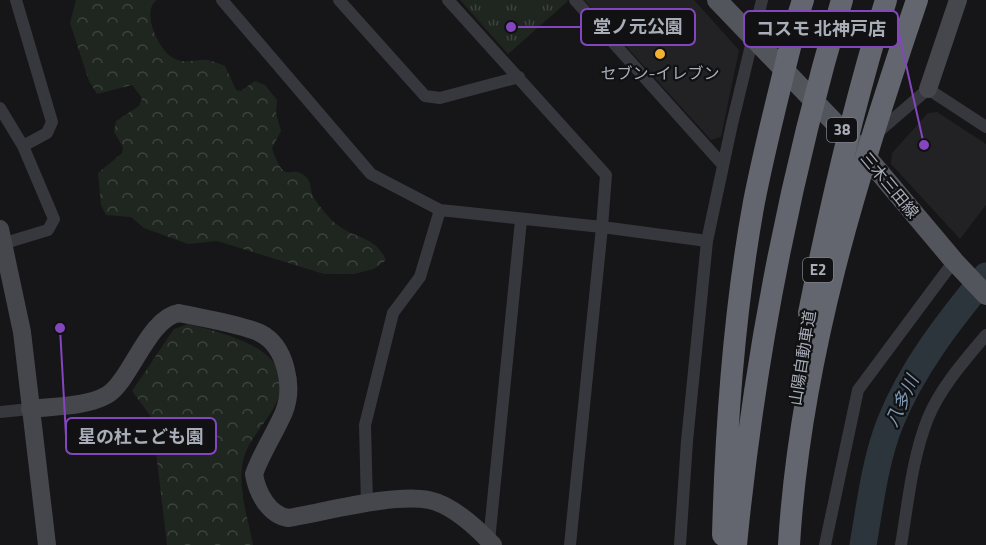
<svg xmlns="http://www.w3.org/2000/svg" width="986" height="545" font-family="'Titillium Web','Noto Sans JP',sans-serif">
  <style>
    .built { fill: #222225 }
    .forest { fill: url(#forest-crowns) }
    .park { fill: url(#park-tufts) }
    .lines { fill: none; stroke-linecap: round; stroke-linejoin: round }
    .river { stroke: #2c353c; stroke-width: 27 }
    .street { stroke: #37383d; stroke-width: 12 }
    .secondary { stroke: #45474d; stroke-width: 18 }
    .primary { stroke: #53555c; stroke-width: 20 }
    .highway { stroke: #63666e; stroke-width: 22 }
    .highway-bridge { stroke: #63666e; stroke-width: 22 }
    .poi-dot { fill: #f2b134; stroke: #111113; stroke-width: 2 }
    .labels { text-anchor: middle; stroke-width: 4.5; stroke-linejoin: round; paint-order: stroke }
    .shield { fill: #111113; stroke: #7b7e86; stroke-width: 1.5 }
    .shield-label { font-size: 15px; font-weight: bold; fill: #a8adb8 }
    .poi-label { font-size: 16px; fill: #a8adb8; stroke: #111113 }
    .street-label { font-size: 16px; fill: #a8adb8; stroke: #111113 }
    .water-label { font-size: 18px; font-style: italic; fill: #7f9bb3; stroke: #111113 }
    .leader { fill: none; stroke: #8446be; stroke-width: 2 }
    .callout-dot { fill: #8446be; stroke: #111113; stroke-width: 2 }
    .callout { fill: #111113; stroke: #8446be; stroke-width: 2 }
    .callout-label { font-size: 18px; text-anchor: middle; font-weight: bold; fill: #a8adb8 }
  </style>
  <defs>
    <pattern id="forest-crowns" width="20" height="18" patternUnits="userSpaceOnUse" patternTransform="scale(1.5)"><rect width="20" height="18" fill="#1e261f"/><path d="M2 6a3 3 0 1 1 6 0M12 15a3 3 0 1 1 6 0" fill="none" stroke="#3c433d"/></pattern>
    <pattern id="park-tufts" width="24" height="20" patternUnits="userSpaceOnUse" patternTransform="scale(1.5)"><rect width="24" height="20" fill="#1e261f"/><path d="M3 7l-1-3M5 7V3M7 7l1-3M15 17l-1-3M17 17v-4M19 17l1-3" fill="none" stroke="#3c433d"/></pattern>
  </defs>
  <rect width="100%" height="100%" fill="#161618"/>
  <path class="built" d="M584 0H694L739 50 721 137 711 140Z
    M937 112 986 144V205L960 239 891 164 892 153 928 113Z"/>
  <path class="forest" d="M76 0H157C140 11 159 52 175 59 186 64 196 59 207 60 213 61 220 64 225 66L236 90 241 91 255 81 265 85 277 100 276 113 281 131 272 148C286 189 289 162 306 177 312 182 310 192 314 198 319 206 331 221 339 226 358 240 375 236 386 260L374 269 354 274H324L217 241 188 244 144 228 131 217 106 215 101 205 98 173 122 153 123 147 114 132 116 121 139 106 142 98 132 85 97 94 89 81 70 23Z
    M188 324C220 332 298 349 278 399 270 419 252 435 245 454 235 482 248 517 253 545H167L152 418 132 391 174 329Z"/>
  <path class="park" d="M460 0H567L568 1 508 54Z"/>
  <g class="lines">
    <path class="river" d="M863 545C870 505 875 461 890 423 912 368 949 321 986 276"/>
    <path class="street" d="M16 0 52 122 47 133 23 146
      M222 0 371 174 440 210 602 227 570 545
      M339 0 425 96 440 98 519 77
      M448 0 606 175 602 227 707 241
      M575 0 723 165
      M0 108 23 146 54 219 48 230 5 243
      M877 133 928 89 986 127
      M0 412 30 409
      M367 505 365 425 393 313 420 277 440 210
      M489 541 521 220
      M680 545 687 441 707 241 732 124 762 0
      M825 545 858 390 954 261
      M901 545C908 503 912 458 928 418 940 388 965 360 986 335"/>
    <path class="secondary" d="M928 89 958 0
      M0 229 22 332 47 545
      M30 409C54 406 86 407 107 395 130 382 148 318 179 313 202 318 241 324 260 333 286 346 294 387 284 412 275 433 262 452 254 474 257 493 269 515 288 518 325 512 393 493 429 500 453 505 477 528 493 545"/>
    <path class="primary" d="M717 0 859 148 954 261 986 295"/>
    <path class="highway" d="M797 19 803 0"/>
    <path class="highway-bridge" d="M809 313C830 207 854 103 886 0
      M723 535C726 424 734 311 754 202 766 141 782 80 797 19
      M736 545C754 360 789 179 842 0
      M789 545C800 358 857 176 917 0"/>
  </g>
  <circle class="poi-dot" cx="660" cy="54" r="6"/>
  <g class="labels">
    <g class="shield">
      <rect x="827" y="118" width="30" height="24" rx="4.5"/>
      <rect x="803" y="258" width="30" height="24" rx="4.5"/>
    </g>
    <g class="shield-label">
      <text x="842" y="135">38</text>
      <text x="818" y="275">E2</text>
    </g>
    <g class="poi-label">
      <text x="660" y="79">セブン-イレブン</text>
    </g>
    <g class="street-label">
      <text transform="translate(890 185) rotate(50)" y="6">三木三田線</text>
      <text transform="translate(802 358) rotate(-81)" y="6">山陽自動車道</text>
    </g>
    <g class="water-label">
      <text transform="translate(902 401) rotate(-65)" y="6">八多川</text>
    </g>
  </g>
  <path class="leader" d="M511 27L581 27M924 145L898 29M60 328L66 436"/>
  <g class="callout-dot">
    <circle cx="511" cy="27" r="6"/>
    <circle cx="924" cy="145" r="6"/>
    <circle cx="60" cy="328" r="6"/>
  </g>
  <g class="callout">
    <rect x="581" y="9" width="114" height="36" rx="6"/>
    <rect x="744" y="11" width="154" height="36" rx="6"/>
    <rect x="66" y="418" width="150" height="36" rx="6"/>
  </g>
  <g class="callout-label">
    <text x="638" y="33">堂ノ元公園</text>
    <text x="821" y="35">コスモ 北神戸店</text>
    <text x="141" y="443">星の杜こども園</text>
  </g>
</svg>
